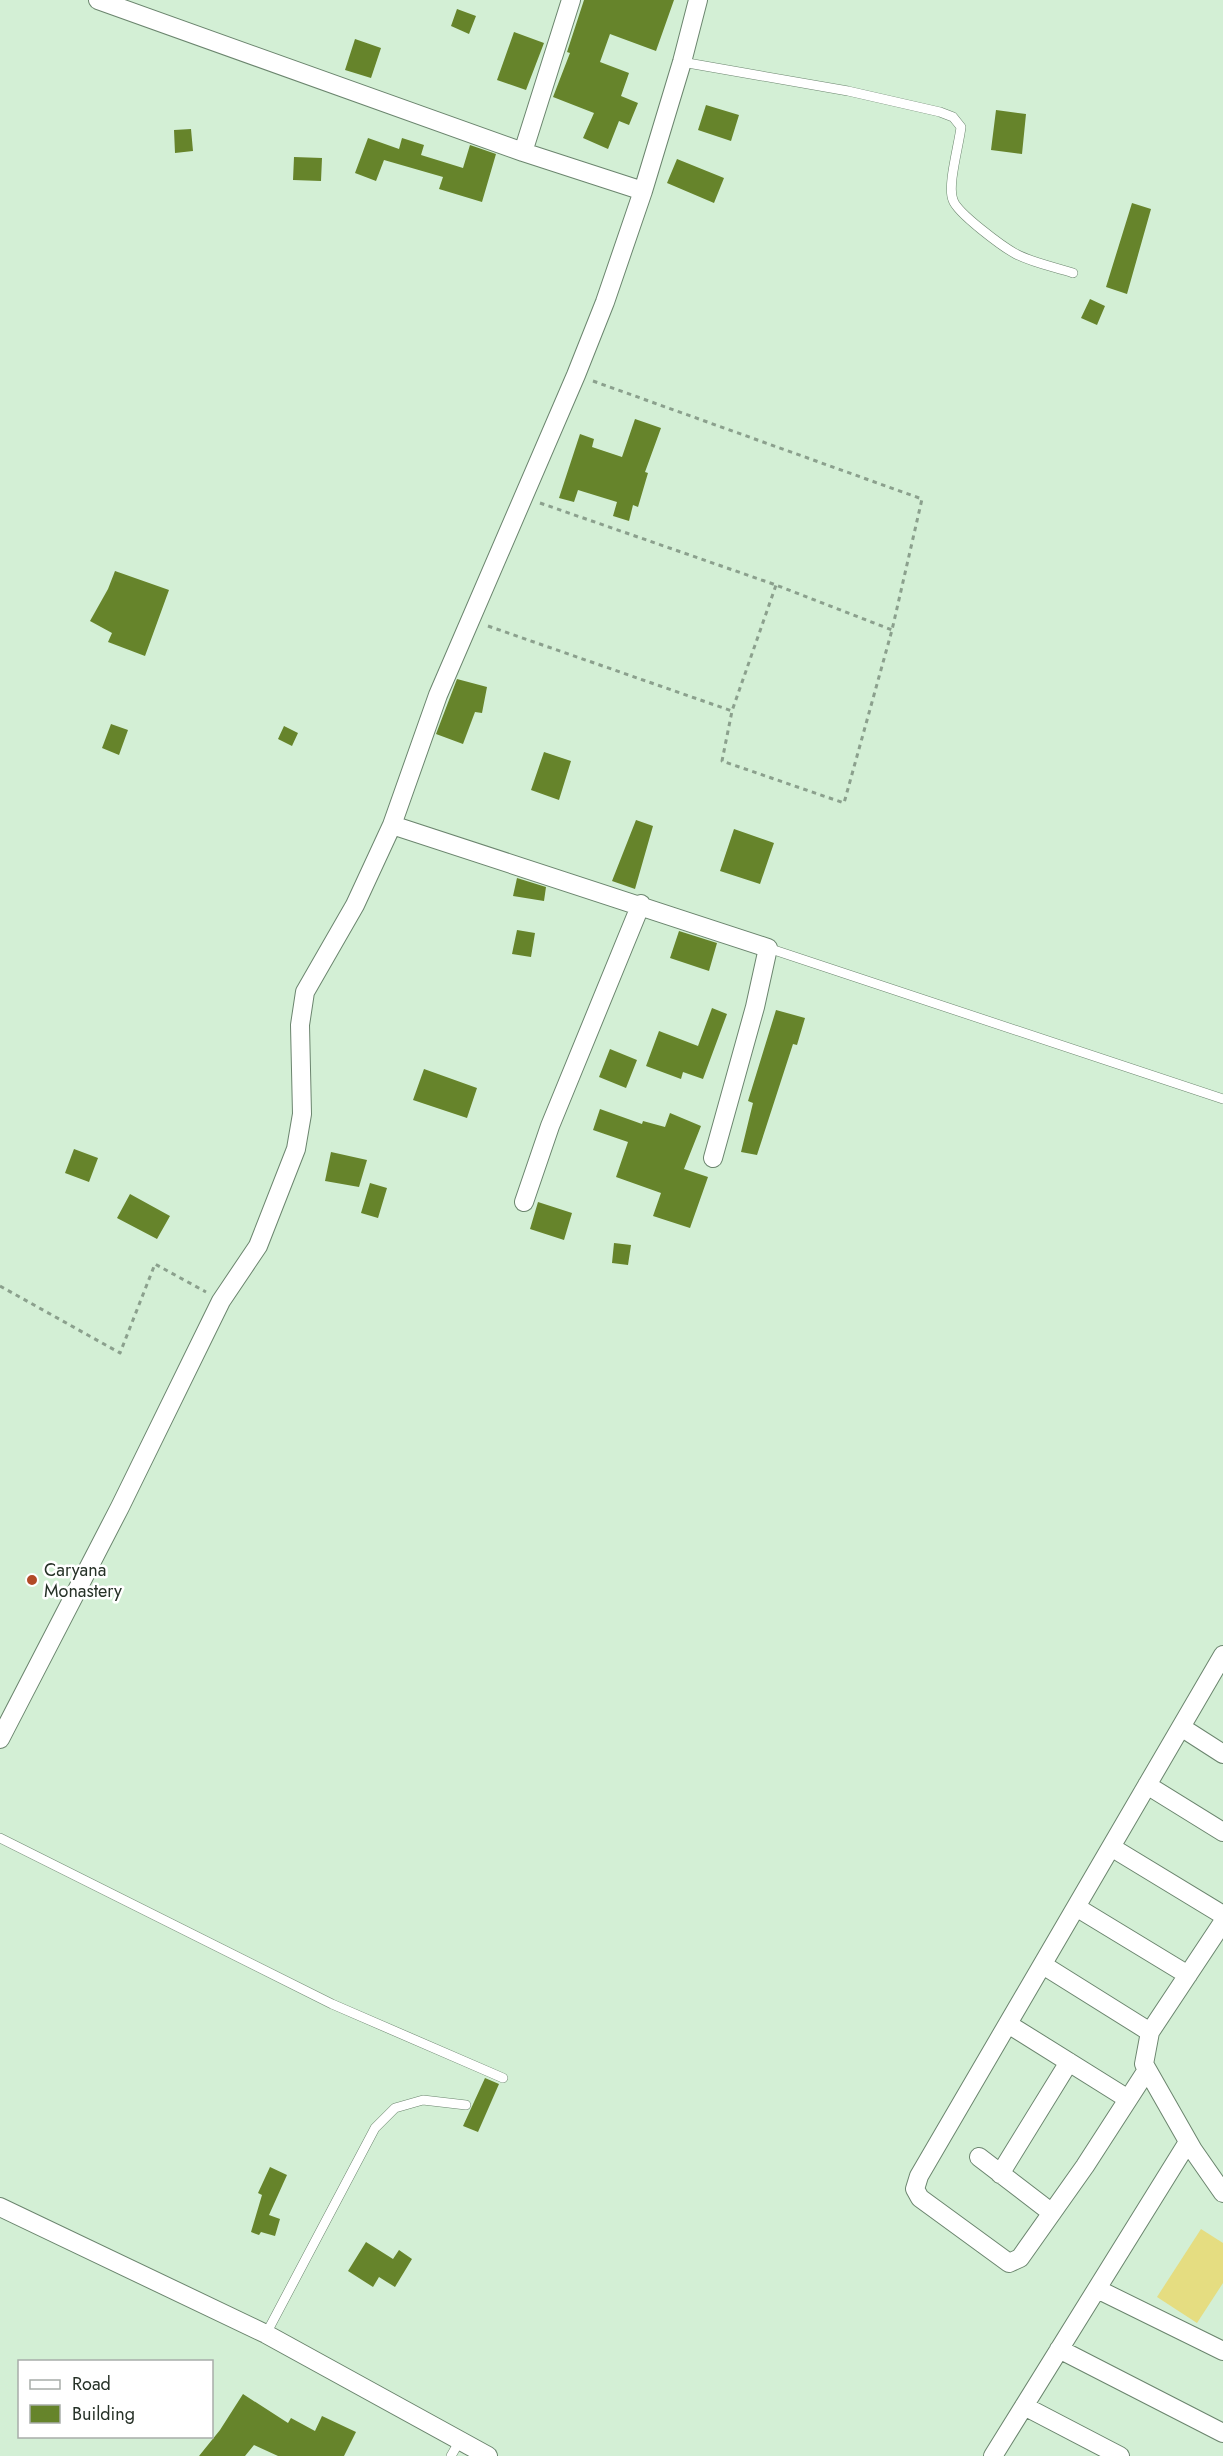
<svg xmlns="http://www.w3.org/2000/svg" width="1223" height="2456" font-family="Jost,sans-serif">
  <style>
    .green { fill: #e5dd81 }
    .building { fill: #66842b }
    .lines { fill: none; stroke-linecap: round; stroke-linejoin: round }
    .service-casing { stroke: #6b856e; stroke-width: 10 }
    .minor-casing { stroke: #6b856e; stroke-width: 20 }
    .path { stroke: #8ba08d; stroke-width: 3; stroke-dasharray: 4.5 4.5; stroke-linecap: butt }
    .service { stroke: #fff; stroke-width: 9 }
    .minor { stroke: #fff; stroke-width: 18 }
    .poi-dot { fill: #b24a27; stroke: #fff; stroke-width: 2 }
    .labels { text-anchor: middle; stroke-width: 5; stroke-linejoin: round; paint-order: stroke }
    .poi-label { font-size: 18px; fill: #263127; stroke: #fff; text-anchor: start }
  </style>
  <rect width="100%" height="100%" fill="#d3efd5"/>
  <path class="green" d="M1201 2229 1223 2243V2283L1197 2323 1157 2297Z"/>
  <path class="building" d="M584 0H674L656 51 610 34 600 62 629 73 621 96 638 103 629 125 619 121 608 149 583 138 594 113 553 97 570 53 567 52Z
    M457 9 476 16 469 34 451 26Z
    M514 32 544 43 526 90 497 80Z
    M355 39 381 48 371 78 345 70Z
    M706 105 739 115 731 141 698 130Z
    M996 110 1026 114 1022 154 991 150Z
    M191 129 193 151 175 153 174 130Z
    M368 138 399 149 402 138 424 145 421 155 463 168 470 145 496 154 482 202 439 189 443 177 384 160 376 181 355 173Z
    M294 157 322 158 321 181 293 180Z
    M677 159 724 178 714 203 667 183Z
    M1132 203 1151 209 1127 294 1106 287Z
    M1090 299 1105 306 1097 325 1081 318Z
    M635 419 661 428 645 472 648 473 638 507 633 505 629 521 613 516 617 502 578 490 574 502 559 498 580 434 594 439 592 447 622 457Z
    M115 571 169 590 145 656 108 642 112 633 90 621 108 589Z
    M457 679 487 687 482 713 475 712 463 744 436 734Z
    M111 724 128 730 119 755 102 748Z
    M284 726 298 733 292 746 278 739Z
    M544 752 571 761 559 800 531 790Z
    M636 820 653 826 635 889 612 881Z
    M734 829 774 843 760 884 720 871Z
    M517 878 546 887 544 901 513 896Z
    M517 930 535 933 531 957 512 954Z
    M679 931 717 943 709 971 670 958Z
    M712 1008 727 1014 703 1079 683 1072 681 1079 646 1066 659 1031 698 1046Z
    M776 1010 805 1018 797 1045 793 1044 757 1155 741 1152 753 1103 748 1101Z
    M610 1049 637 1060 626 1088 599 1077Z
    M424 1069 477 1088 467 1118 413 1100Z
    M600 1109 642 1124 643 1121 665 1127 670 1113 701 1126 684 1169 708 1177 690 1228 653 1216 661 1193 616 1177 628 1142 593 1130Z
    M74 1149 98 1158 89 1182 65 1173Z
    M331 1152 367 1160 359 1187 325 1181Z
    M370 1183 387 1188 378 1218 361 1213Z
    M130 1194 170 1216 157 1239 117 1218Z
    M538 1202 572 1213 564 1240 530 1229Z
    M614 1243 631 1245 628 1265 612 1263Z
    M485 2078 499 2084 478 2132 463 2126Z
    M270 2167 287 2175 269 2215 280 2219 275 2236 261 2232 259 2235 251 2232 262 2195 258 2193Z
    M366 2242 393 2259 399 2250 412 2259 395 2287 379 2277 373 2287 348 2271Z
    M243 2394 288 2423 291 2418 315 2431 322 2416 356 2432 344 2456H278L254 2445 245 2456H199L220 2430Z"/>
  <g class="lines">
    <g class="service-casing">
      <path id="service" d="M682 62 848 91 940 112 953 117 961 127C959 145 947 186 953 200 957 213 1003 247 1016 254 1033 263 1055 267 1073 273
        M768 948 1223 1099
        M0 1838 332 2004 503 2078
        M266 2334 375 2128 395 2108 423 2100 466 2105
        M451 2456 459 2442"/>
    </g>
    <g class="minor-casing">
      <path id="minor" d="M98 0 523 152 643 191
        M523 152 571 0
        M392 825 768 948 755 1007 713 1158
        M524 1202 550 1126 641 904
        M1181 1727 1223 1754
        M0 1739 120 1507 221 1301 258 1246 296 1149 302 1114 300 1025 305 992 355 905 392 825 438 695 576 375 605 302 643 191 682 62 698 0
        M1147 1785 1223 1832
        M1111 1847 1223 1915
        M1076 1907 1188 1975
        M1223 1922 1150 2032 1144 2064 1193 2150 1223 2193
        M1043 1965 1150 2032
        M1008 2024 1128 2099
        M1147 2070 1085 2166 1020 2258 1009 2263 920 2198 915 2189 919 2176 1223 1655
        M979 2157 1052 2213
        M1000 2174 1069 2062
        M0 2207 266 2334 488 2456
        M1097 2289 1223 2351
        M1059 2349 1223 2433
        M1024 2406 1120 2456
        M993 2456 1188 2142"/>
    </g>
    <path class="path" d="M593 381 922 499 892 630 844 803 722 761 732 711 776 585
      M540 503 776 585 892 630
      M488 626 732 711
      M0 1286 120 1353 155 1264 206 1292"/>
    <use href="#service" class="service"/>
    <use href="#minor" class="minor"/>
  </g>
  <circle class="poi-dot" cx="32" cy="1580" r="6"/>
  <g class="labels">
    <g class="poi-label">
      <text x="44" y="1576">Caryana<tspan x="44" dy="21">Monastery</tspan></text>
    </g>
  </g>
  <rect x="18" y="2360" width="195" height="78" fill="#ffffff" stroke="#a8ada9" stroke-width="1.5"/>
  <rect x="30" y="2380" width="30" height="9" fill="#ffffff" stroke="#a8ada9" stroke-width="1.5"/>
  <text x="72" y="2390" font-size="18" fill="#263127">Road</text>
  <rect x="30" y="2405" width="30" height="18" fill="#66842b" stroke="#a8ada9" stroke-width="1.5"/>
  <text x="72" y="2420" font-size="18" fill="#263127">Building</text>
</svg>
